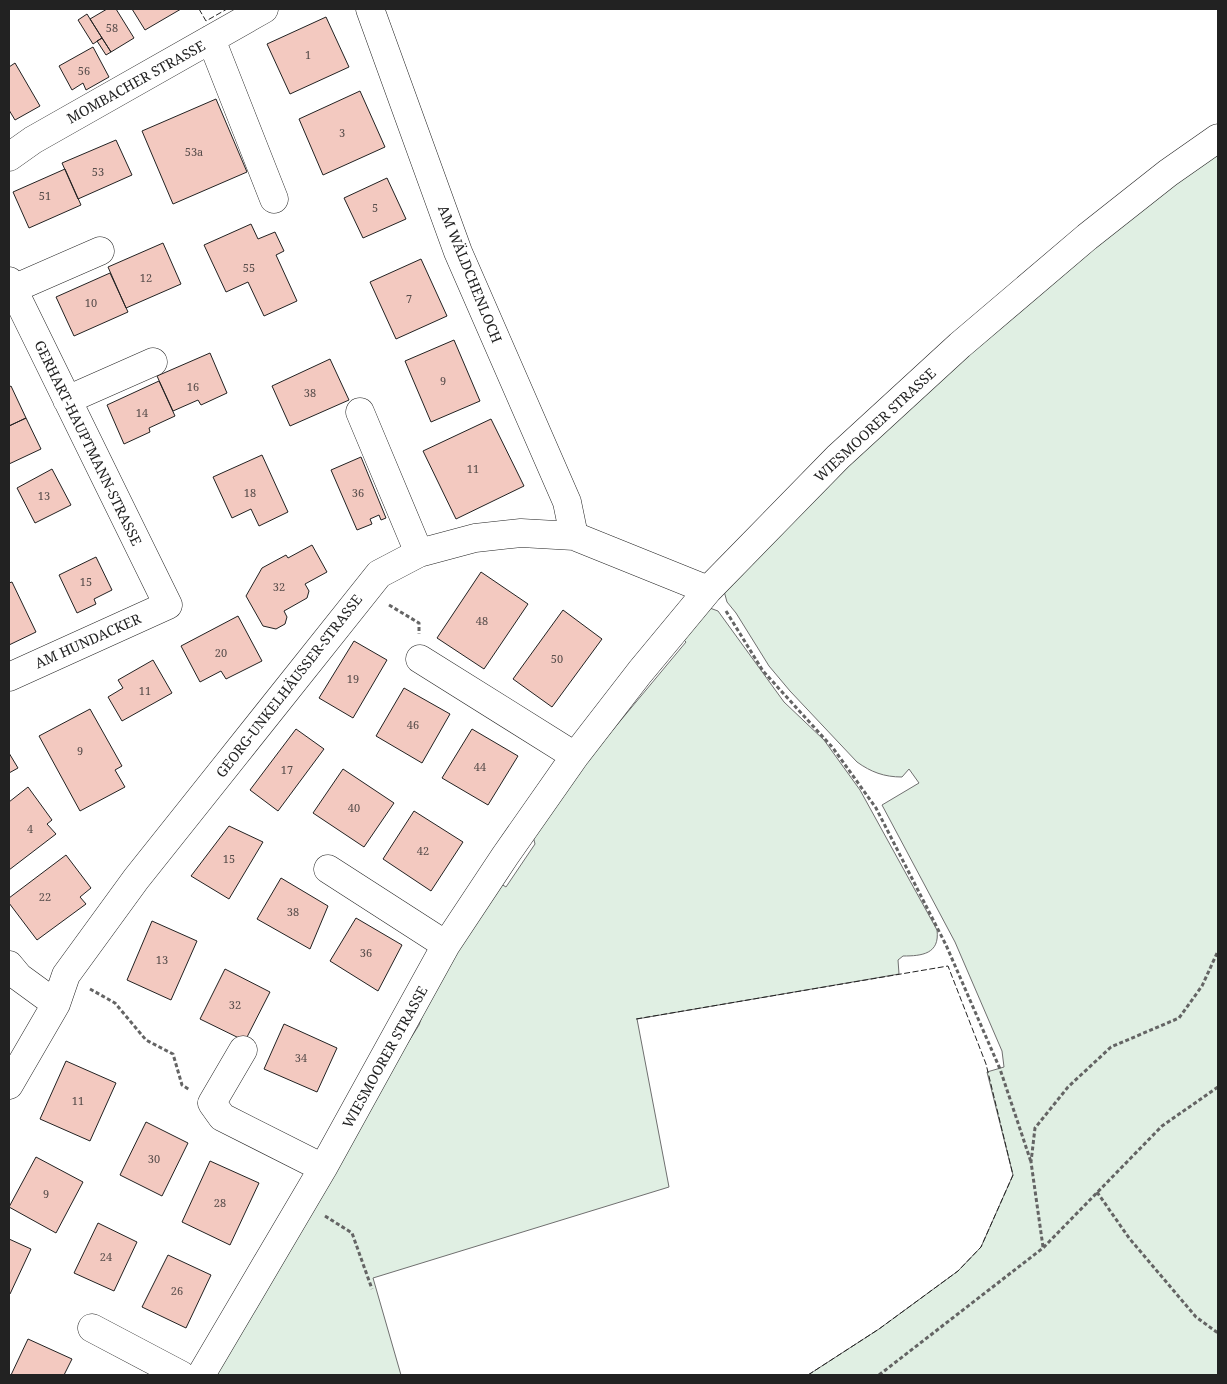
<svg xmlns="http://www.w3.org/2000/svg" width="1227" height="1384" font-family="'Noto Serif',serif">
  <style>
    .green { fill: #e0efe3; stroke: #6f6f6f }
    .building { fill: #f3c9c0; stroke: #222 }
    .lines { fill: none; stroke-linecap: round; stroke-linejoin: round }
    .minor-casing { stroke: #222; stroke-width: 29 }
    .path { stroke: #646464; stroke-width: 3; stroke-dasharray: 4 2.5; stroke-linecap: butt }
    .minor { stroke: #fff; stroke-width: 28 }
    .fence { stroke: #222; stroke-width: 1; stroke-dasharray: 6 2.5; stroke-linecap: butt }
    .labels { text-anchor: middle; stroke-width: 4; stroke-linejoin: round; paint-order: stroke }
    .number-label { font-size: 11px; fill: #564c4a }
    .street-label { font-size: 14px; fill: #222; stroke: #fff }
  </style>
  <rect width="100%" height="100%" fill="#fff"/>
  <path class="green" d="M1218 153V1375H808L879 1329 958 1271 981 1247 1013 1175 987 1072 1004 1067 1002 1051 955 942 882 805 919 783 909 769 902 777C884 777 871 772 857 762L790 691 769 666 736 613 727 602 724 591 729 584 983 333 1144 203Z
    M707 607 718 611 784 702 824 740 860 790 937 930C940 954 922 956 903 956L898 960 899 974 637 1019 669 1187 373 1278 401 1375H211L370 1103 419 1025 431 992 498 882 506 887 535 844 531 828 686 642 681 637Z"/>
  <path class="building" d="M107 9H116L134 38 111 52 90 19Z
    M132 9H181L145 30Z
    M87 14 102 38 93 44 78 20Z
    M326 17 349 67 290 94 267 44Z
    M102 38 111 52 106 55 97 41Z
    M93 47 109 77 86 90 83 83 72 90 59 66Z
    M15 63 40 106 15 120 9 110V67Z
    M360 91 385 147 323 175 299 119Z
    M216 99 247 172 173 204 142 131Z
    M116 140 132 175 78 199 62 163Z
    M65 169 81 205 29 228 13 192Z
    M387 178 406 219 363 238 344 198Z
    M251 224 258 239 275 232 284 251 276 255 297 301 264 316 248 282 226 292 204 245Z
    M163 243 181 284 126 308 108 267Z
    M421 259 447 316 396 339 370 282Z
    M110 273 128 312 74 336 56 297Z
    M454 340 480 401 431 422 405 361Z
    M210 353 227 393 201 405 198 400 173 411 157 376Z
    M330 359 349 400 290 426 272 386Z
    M159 381 175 416 149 428 150 432 124 444 107 405Z
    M11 386 26 418 9 426V387Z
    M26 418 41 449 9 464V426Z
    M491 419 524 486 456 519 423 451Z
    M262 455 288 512 259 526 251 509 232 518 213 477Z
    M361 457 386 518 381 520 379 515 370 519 372 524 357 530 331 470Z
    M52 469 71 505 35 523 17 488Z
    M312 545 327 572 305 584 309 591 307 598 284 611 287 617 285 624 276 629 263 626 246 596 262 568 286 555 288 558Z
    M96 557 112 590 94 599 96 604 77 613 59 575Z
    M481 572 528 604 484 669 437 638Z
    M12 582 36 632 9 645V583Z
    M563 610 602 639 552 707 513 679Z
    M238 616 262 661 226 679 221 671 200 682 181 646Z
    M354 641 387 660 353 718 319 698Z
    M153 660 172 693 122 721 108 697 123 688 118 680Z
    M404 688 450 714 422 763 376 736Z
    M90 709 122 766 115 770 125 787 80 811 39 736Z
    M296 729 324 749 278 811 250 790Z
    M472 729 518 756 488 805 442 778Z
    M9 753 18 768 9 773Z
    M343 769 394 803 364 847 313 813Z
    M28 787 52 820 47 824 56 834 9 870V802Z
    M414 811 463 842 431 891 383 859Z
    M229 826 263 842 229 899 191 876Z
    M66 855 91 888 80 897 86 904 37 940 9 903V898Z
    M281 878 328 906 310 949 257 919Z
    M356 918 402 945 378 991 330 961Z
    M152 921 197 941 171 1000 127 980Z
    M225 969 270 992 245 1041 200 1019Z
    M284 1024 337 1048 317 1092 264 1069Z
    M66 1061 116 1083 90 1141 40 1119Z
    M146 1122 188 1143 162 1196 120 1175Z
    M36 1157 83 1182 56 1233 9 1207Z
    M210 1161 259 1183 230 1245 182 1222Z
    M98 1223 137 1242 114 1291 74 1273Z
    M9 1239 31 1249 10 1294H9Z
    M168 1255 211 1275 186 1328 142 1307Z
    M28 1339 72 1359 64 1375H11Z"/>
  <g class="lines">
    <g class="minor-casing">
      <path id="minor" d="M370 9 458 252 567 502 574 536
        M211 39 274 199
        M9 157 33 140 264 9
        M9 281 168 605 9 677
        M13 289 100 251
        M67 400 153 362
        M360 412 419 553
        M420 659 575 756
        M328 869 446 945
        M9 965 19 977 56 1004
        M243 1050 212 1103 222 1117 323 1168
        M9 1085 56 1004 66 975 136 879 379 574 419 553 475 538 521 533 574 536 708 590
        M92 1328 181 1375
        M201 1375 323 1168 446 945 505 856 575 756 640 672 708 590 838 457 960 345 1087 237 1168 173 1218 138"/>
    </g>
    <path class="path" d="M389 605 419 623V634
      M726 611 763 671 833 748 876 808 946 945 1000 1069 1031 1162
      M90 989 115 1003 146 1040 173 1054 182 1085 190 1090
      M1097 1192 1129 1238 1196 1317 1218 1333
      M325 1216 352 1233 372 1289
      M1043 1247 1031 1162 1035 1128 1068 1087 1111 1047 1179 1018 1202 986 1218 951
      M879 1375 1043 1248 1162 1126 1218 1087"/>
    <use href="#minor" class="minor"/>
    <path class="fence" d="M199 9 206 21 227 9
      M636 1019 948 966 986 1064 1013 1175 981 1247 958 1271 879 1329 808 1375"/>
  </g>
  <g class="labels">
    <g class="number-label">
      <text x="112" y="32">58</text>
      <text x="308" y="59">1</text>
      <text x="84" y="75">56</text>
      <text x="342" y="137">3</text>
      <text x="194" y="156">53a</text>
      <text x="98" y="176">53</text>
      <text x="45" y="200">51</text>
      <text x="375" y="212">5</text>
      <text x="249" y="272">55</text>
      <text x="146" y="282">12</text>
      <text x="409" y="303">7</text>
      <text x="91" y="307">10</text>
      <text x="443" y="385">9</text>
      <text x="193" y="391">16</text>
      <text x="310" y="397">38</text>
      <text x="142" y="417">14</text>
      <text x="473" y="473">11</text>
      <text x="250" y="497">18</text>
      <text x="358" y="497">36</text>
      <text x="44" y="500">13</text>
      <text x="86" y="586">15</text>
      <text x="279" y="591">32</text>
      <text x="482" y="625">48</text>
      <text x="221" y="657">20</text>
      <text x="557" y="663">50</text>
      <text x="353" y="683">19</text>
      <text x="145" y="695">11</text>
      <text x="413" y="729">46</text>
      <text x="80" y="755">9</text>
      <text x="480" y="771">44</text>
      <text x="287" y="774">17</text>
      <text x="354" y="812">40</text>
      <text x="30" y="833">4</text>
      <text x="423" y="855">42</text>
      <text x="229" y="863">15</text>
      <text x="45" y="901">22</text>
      <text x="293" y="916">38</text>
      <text x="366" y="957">36</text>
      <text x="162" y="964">13</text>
      <text x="235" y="1009">32</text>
      <text x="301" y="1062">34</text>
      <text x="78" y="1105">11</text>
      <text x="154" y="1163">30</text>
      <text x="46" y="1198">9</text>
      <text x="220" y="1207">28</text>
      <text x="106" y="1261">24</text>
      <text x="177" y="1295">26</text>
    </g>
    <g class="street-label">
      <text transform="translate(136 82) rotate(-29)" y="5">MOMBACHER STRASSE</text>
      <text transform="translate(470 274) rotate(68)" y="5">AM WÄLDCHENLOCH</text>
      <text transform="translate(875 425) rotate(-43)" y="5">WIESMOORER STRASSE</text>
      <text transform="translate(88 443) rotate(64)" y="5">GERHART-HAUPTMANN-STRASSE</text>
      <text transform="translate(88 641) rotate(-24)" y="5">AM HUNDACKER</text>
      <text transform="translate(289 686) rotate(-52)" y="5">GEORG-UNKELHÄUSSER-STRASSE</text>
      <text transform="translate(385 1057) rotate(-61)" y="5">WIESMOORER STRASSE</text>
    </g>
  </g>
  <rect width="1227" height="1384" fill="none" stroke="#222222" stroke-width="20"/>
</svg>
